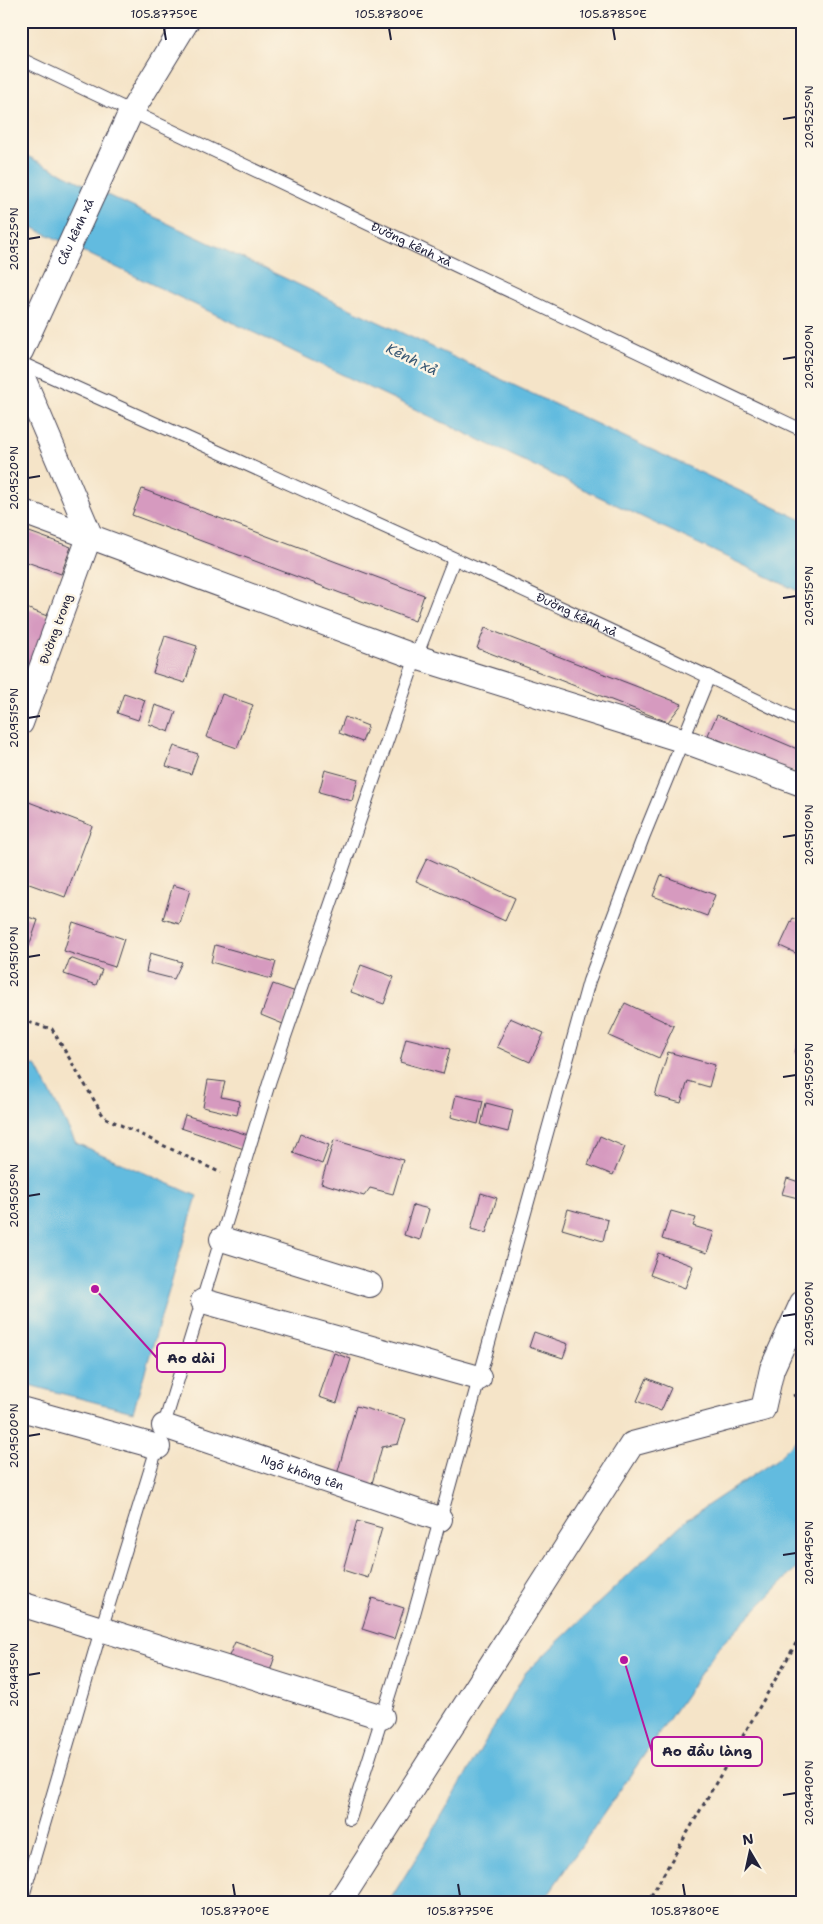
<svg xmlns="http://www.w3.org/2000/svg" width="823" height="1924" font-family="'Shantell Sans',sans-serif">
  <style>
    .water { fill: #62bbdf; stroke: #426e8d }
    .building { fill: #d69abf }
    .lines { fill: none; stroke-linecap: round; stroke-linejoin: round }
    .lane-casing { stroke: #423f50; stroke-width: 14 }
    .street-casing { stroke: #423f50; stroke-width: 26 }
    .path { stroke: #423f50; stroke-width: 3; stroke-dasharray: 4 4; stroke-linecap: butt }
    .lane { stroke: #fff; stroke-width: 12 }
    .street { stroke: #fff; stroke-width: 24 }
    .ticks { fill: none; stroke: #22223b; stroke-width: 2 }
    .labels { text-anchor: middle; stroke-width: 5; stroke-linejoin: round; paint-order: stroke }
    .street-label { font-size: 12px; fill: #22223b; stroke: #fcf5e5 }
    .water-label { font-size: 14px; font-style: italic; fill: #385874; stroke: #fcf5e5 }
    .leader { fill: none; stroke: #b5179e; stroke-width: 2 }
    .callout-dot { fill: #b5179e; stroke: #fcf5e5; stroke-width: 2 }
    .callout { fill: #fcf5e5; stroke: #b5179e; stroke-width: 2 }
    .callout-label { font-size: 14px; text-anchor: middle; font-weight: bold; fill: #22223b }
    .neatline { fill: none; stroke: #22223b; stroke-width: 2 }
    .ticks-label { font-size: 12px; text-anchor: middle; fill: #22223b }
  </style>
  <rect width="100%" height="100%" fill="#fcf5e5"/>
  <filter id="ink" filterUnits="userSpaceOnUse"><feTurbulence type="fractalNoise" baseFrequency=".02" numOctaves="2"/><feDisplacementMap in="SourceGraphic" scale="10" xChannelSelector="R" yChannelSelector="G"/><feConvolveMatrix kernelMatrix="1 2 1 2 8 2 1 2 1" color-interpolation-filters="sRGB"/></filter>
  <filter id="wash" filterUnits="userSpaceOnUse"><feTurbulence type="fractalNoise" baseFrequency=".0096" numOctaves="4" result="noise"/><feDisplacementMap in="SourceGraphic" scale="20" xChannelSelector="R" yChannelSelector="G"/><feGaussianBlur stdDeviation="1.12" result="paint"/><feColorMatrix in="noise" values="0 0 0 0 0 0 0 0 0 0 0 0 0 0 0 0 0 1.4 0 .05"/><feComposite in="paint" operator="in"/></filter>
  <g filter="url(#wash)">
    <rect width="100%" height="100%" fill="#f5e4c8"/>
    <path class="water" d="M21 153 92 188 802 520V593L21 222Z
      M21 1060 37 1067 76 1143 197 1196 133 1412 21 1383Z
      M802 1434V1562L718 1648 542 1903H388L428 1839 526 1672 687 1519 776 1460Z"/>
    <g id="blocks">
      <path class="building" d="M142 489 424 595 415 621 132 515Z
        M21 529 71 547 61 574 21 560Z
        M21 606 55 619 33 677 21 672Z
        M485 628 682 704 668 722 477 648Z
        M165 636 197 646 185 683 153 673Z
        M124 693 145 700 138 720 117 713Z
        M222 694 253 705 237 748 206 737Z
        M155 705 176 712 169 732 149 724Z
        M717 715 802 751V776L708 735Z
        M345 717 368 726 362 742 339 733Z
        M174 746 198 754 191 774 166 766Z
        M325 770 358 779 352 801 319 792Z
        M21 799 92 826 65 897 21 881Z
        M427 858 515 898 505 921 416 881Z
        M661 875 715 895 707 916 653 896Z
        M173 885 190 890 180 924 163 919Z
        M21 915 38 920 29 946 21 944Z
        M793 918 802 922V956L780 946Z
        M73 922 124 939 115 967 64 951Z
        M215 945 276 962 271 979 211 962Z
        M150 953 182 962 174 979 146 972Z
        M70 958 102 970 96 985 64 974Z
        M361 965 394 977 384 1004 351 992Z
        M273 984 296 992 283 1024 261 1015Z
        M625 1003 674 1026 659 1058 609 1036Z
        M510 1018 544 1033 530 1062 497 1047Z
        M801 1031H802V1054L795 1053Z
        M406 1038 450 1049 443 1074 400 1062Z
        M668 1052 715 1065 709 1087 688 1081 681 1103 655 1096Z
        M208 1080 225 1082 221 1097 240 1101 237 1115 203 1107Z
        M456 1095 483 1101 478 1124 451 1117Z
        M486 1103 513 1110 508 1132 481 1125Z
        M185 1115 248 1135 244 1149 181 1128Z
        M300 1134 329 1145 322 1164 293 1153Z
        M600 1136 625 1147 613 1175 588 1165Z
        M334 1140 403 1160 393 1194 370 1188 364 1196 321 1183Z
        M787 1178 802 1183V1199L782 1194Z
        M481 1193 497 1198 486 1233 471 1229Z
        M413 1205 429 1209 420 1240 404 1235Z
        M568 1209 608 1220 603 1241 562 1229Z
        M671 1211 696 1218 693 1226 714 1232 707 1253 662 1239Z
        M658 1253 693 1266 685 1288 650 1275Z
        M534 1332 568 1344 563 1358 529 1347Z
        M334 1353 351 1359 337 1403 319 1397Z
        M647 1378 671 1388 661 1411 637 1401Z
        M356 1406 406 1419 398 1444 382 1447 371 1487 336 1478Z
        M357 1521 382 1528 368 1578 343 1570Z
        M372 1598 404 1608 394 1639 362 1629Z
        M235 1642 275 1656 270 1671 229 1656Z"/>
    </g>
  </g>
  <g filter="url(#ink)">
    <use href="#blocks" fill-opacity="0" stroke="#423f50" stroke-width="1"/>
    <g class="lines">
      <g class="lane-casing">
        <g id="lane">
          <path id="s1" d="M21 59 802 430"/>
          <path id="s2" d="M21 363C282 481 544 596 802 722"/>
          <path d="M350 1819 409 1632 589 981 644 835 709 676"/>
          <path d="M21 1903 101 1630 270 1080 416 657 454 559"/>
        </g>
      </g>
      <g class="street-casing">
        <g id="street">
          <path id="s3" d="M21 351 129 116 187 21"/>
          <path d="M21 373 90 535 21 723"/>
          <path d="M21 511 416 657 682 740 802 784"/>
          <path d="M222 1239 370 1285"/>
          <path d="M203 1301 479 1378"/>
          <path d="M21 1409 158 1447"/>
          <path id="s4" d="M164 1426 440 1519"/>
          <path d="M21 1604 382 1717"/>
          <path d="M339 1903 632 1444 763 1409 772 1369 802 1303"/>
        </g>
      </g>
      <path class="path" d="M21 1020 52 1029 104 1117 221 1173
        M793 1396 802 1392
        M647 1903 802 1633"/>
      <use href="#lane" class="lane"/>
      <use href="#street" class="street"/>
    </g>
  </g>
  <path class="ticks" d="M164 28 166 40M389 28 391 40M613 28 615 40M783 119 796 117M28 239 40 237M783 359 796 357M28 478 40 476M783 598 796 596M28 718 40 716M783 837 796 835M28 957 40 955M783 1077 796 1075M28 1196 40 1194M783 1316 796 1314M28 1436 40 1434M783 1555 796 1553M28 1675 40 1673M783 1795 796 1793M233 1884 235 1896M458 1884 460 1896M683 1884 685 1896"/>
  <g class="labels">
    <g class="street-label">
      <text dy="4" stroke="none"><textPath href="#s3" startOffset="131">Cầu kênh xả</textPath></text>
      <text dy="4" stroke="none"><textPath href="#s1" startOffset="432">Đường kênh xả</textPath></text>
      <text dy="4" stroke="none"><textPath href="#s2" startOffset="610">Đường kênh xả</textPath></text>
      <text transform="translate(56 629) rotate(-70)" y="4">Đường trong</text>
      <text dy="4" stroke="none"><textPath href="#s4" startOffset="146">Ngõ không tên</textPath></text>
    </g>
    <g class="water-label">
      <text transform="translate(412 359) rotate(26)" y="5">Kênh xả</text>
    </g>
  </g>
  <path class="leader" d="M95 1289L157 1358M624 1660L652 1752"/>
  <g class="callout-dot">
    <circle cx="95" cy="1289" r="5"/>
    <circle cx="624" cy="1660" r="5"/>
  </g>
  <g class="callout">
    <rect x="157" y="1343" width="68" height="29" rx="5"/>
    <rect x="652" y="1737" width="110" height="29" rx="5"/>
  </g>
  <g class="callout-label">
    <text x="191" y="1363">Ao dài</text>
    <text x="707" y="1756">Ao đầu làng</text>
  </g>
  <rect width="823" height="1924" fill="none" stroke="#fcf5e5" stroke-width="55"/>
  <g transform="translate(750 1852) rotate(351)" stroke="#fcf5e5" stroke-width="4" paint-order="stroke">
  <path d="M0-4L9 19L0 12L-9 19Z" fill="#22223b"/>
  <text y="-8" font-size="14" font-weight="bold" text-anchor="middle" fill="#22223b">N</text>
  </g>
  <rect x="28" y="28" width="768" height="1868" class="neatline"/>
  <g class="ticks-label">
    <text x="164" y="18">105.8775°E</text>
    <text x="389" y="18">105.8780°E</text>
    <text x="613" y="18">105.8785°E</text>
    <text transform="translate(809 117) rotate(-90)" y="4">20.9525°N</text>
    <text transform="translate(14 239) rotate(-90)" y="4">20.9525°N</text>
    <text transform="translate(809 357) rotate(-90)" y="4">20.9520°N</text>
    <text transform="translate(14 478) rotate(-90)" y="4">20.9520°N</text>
    <text transform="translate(809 596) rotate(-90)" y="4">20.9515°N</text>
    <text transform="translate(14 718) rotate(-90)" y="4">20.9515°N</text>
    <text transform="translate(809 835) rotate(-90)" y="4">20.9510°N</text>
    <text transform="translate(14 957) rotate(-90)" y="4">20.9510°N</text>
    <text transform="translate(809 1075) rotate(-90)" y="4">20.9505°N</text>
    <text transform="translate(14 1196) rotate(-90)" y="4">20.9505°N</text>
    <text transform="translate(809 1314) rotate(-90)" y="4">20.9500°N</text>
    <text transform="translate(14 1436) rotate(-90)" y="4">20.9500°N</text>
    <text transform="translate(809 1553) rotate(-90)" y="4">20.9495°N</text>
    <text transform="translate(14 1675) rotate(-90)" y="4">20.9495°N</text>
    <text transform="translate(809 1793) rotate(-90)" y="4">20.9490°N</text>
    <text x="235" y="1915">105.8770°E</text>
    <text x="460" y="1915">105.8775°E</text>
    <text x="685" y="1915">105.8780°E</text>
  </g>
</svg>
